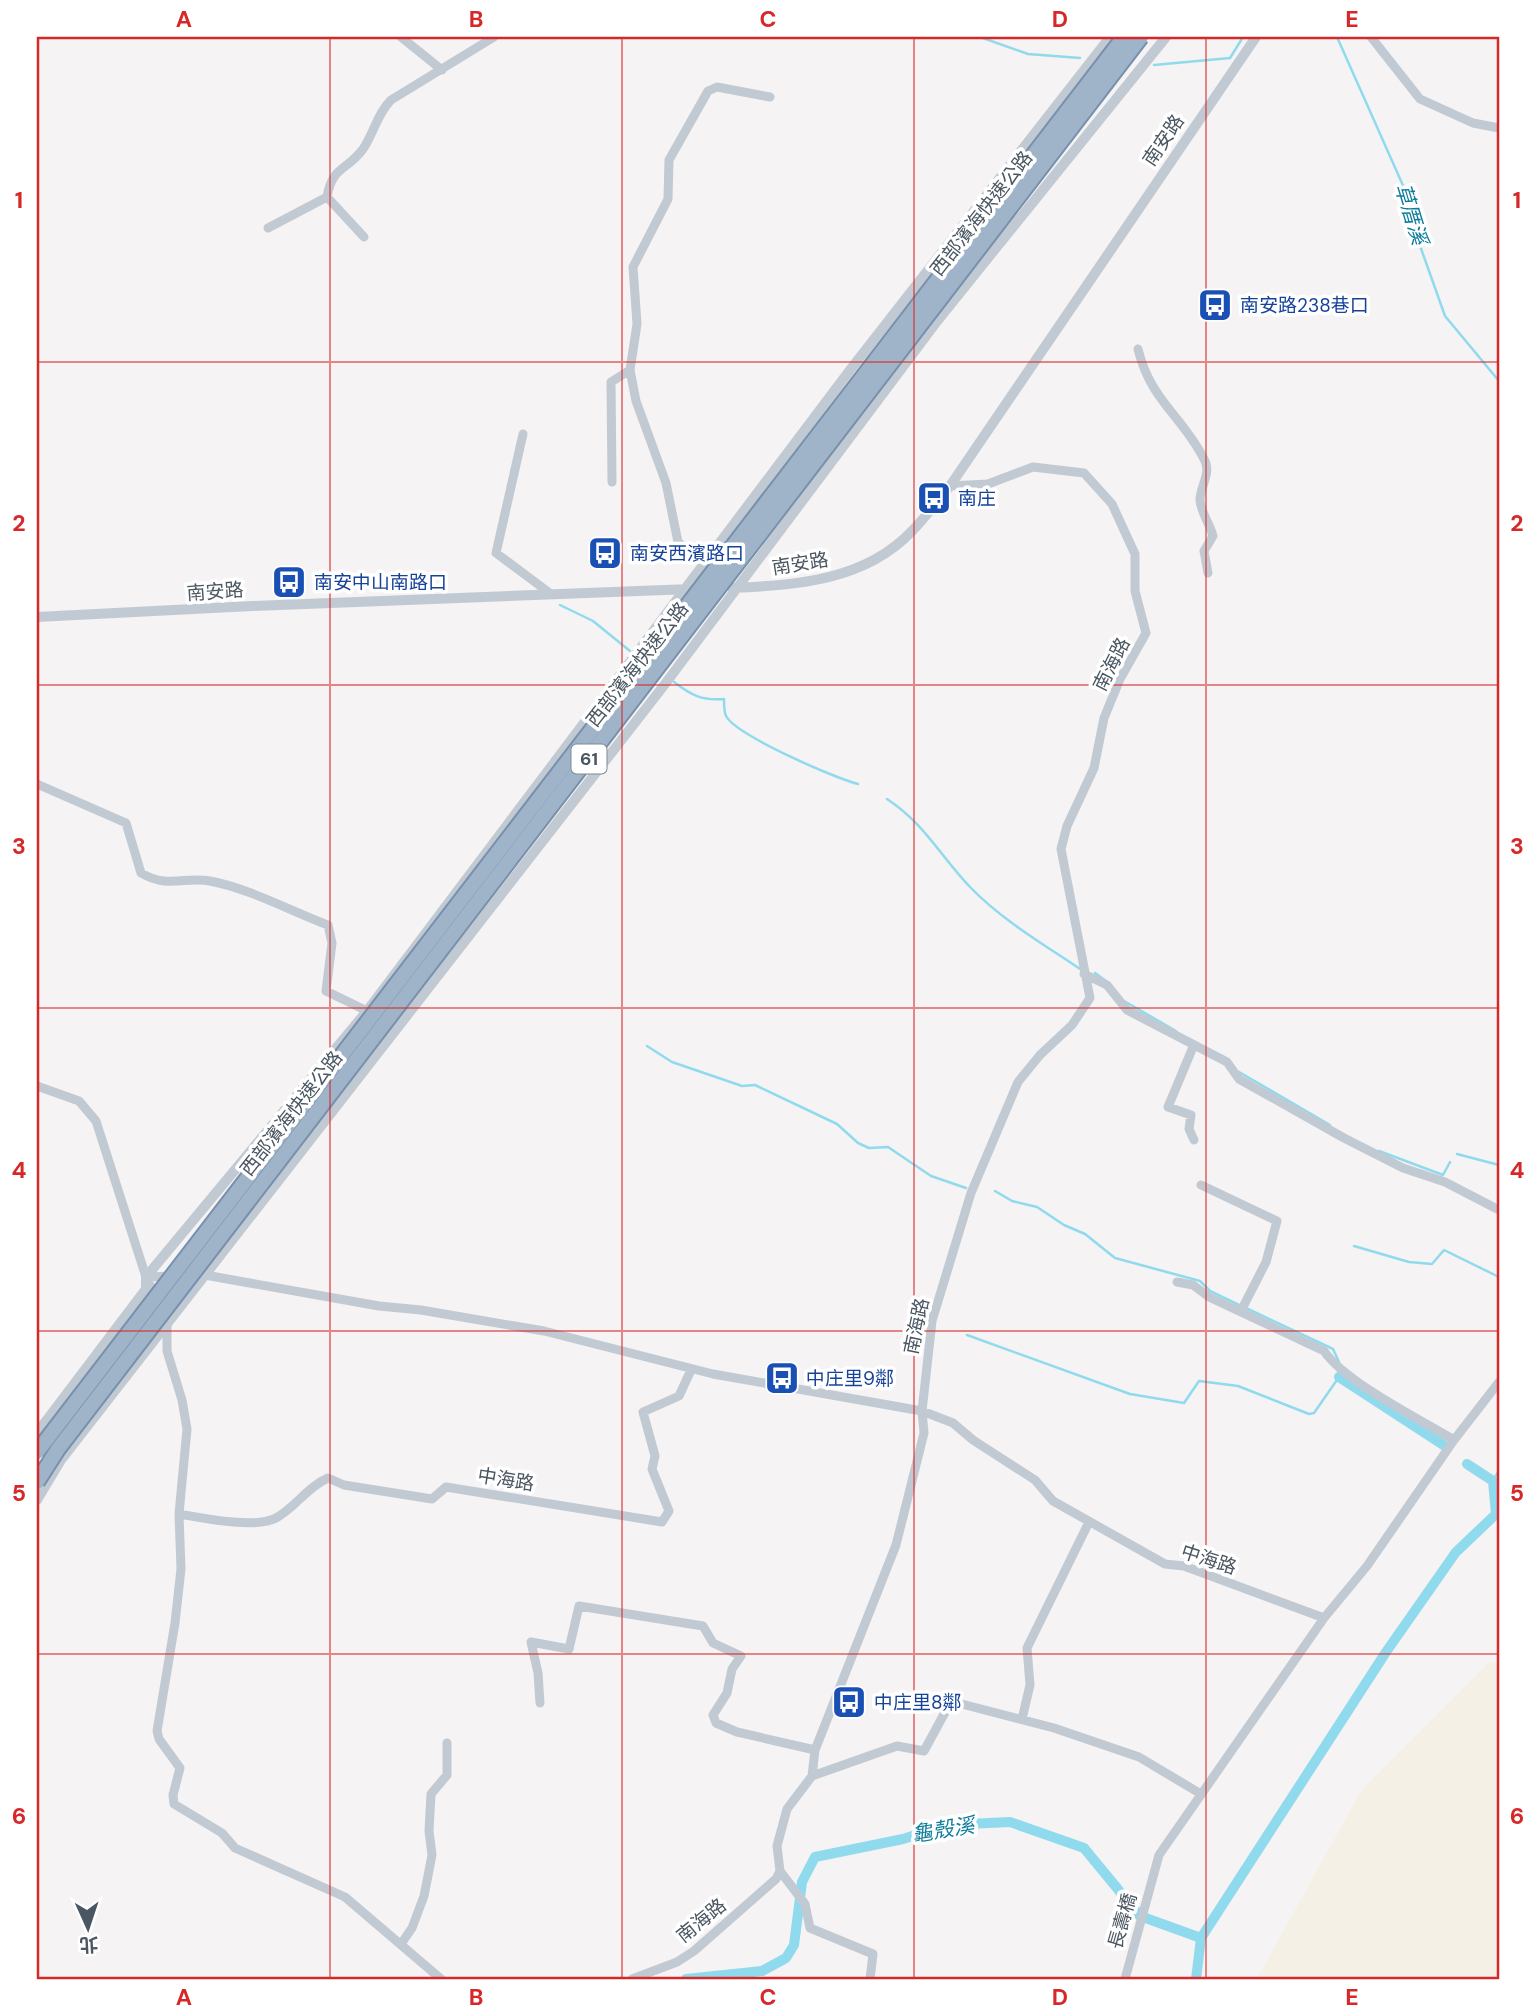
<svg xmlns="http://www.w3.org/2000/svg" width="1536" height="2016" font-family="'DM Sans','Noto Sans TC',sans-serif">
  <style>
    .sand { fill: #f5f0e5 }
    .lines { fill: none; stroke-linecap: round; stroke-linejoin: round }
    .stream { stroke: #90daee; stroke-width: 2.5 }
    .canal { stroke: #90daee; stroke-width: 10 }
    .minor { stroke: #c1cad2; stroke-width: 9 }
    .tertiary { stroke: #c1cad2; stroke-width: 10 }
    .trunk-bridge-casing { stroke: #7690ad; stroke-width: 18; stroke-linecap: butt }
    .trunk-bridge { stroke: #9fb4c9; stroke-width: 14 }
    .grid { fill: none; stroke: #d62828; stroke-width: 2; stroke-opacity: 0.55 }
    .labels { text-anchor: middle; stroke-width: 7; stroke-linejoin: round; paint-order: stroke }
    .shield { fill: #fff; stroke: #808990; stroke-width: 2 }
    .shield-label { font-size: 18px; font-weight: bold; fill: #4a5661 }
    .street-label { font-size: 19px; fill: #4a5661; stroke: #fff }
    .transit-label { font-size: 19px; fill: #164399; stroke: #fff; text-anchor: start }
    .water-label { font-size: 21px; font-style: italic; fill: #0c7c9b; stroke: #fff }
    .neatline { fill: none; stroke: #d62828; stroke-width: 2.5 }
    .grid-label { font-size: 23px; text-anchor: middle; font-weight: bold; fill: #d62828 }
  </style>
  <rect width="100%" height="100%" fill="#f5f3f3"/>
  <path class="sand" d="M1489 1662 1499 1663V1979H1257L1362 1789Z"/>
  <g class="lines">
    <path class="stream" d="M980 37 1028 54 1080 58
      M1337 37 1405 190 1413 226 1445 316 1499 381
      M1154 65 1230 58 1243 37
      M560 605 593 621 630 651
      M674 682C691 695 702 701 724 699 724 704 724 712 726 716 736 735 834 778 858 784
      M887 799C925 824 941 857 971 888 1003 921 1045 945 1083 971
      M1095 973 1106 981
      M1124 1001 1176 1031
      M647 1046 672 1062 742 1086 755 1085 837 1124 858 1143 869 1148 888 1147 931 1176 966 1188
      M1239 1072 1330 1125
      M1379 1151 1443 1175 1450 1162
      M1457 1154 1499 1165
      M995 1191 1012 1201 1037 1207 1064 1225 1085 1234 1115 1258 1200 1281 1210 1291 1239 1305
      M1354 1246 1409 1262 1432 1264 1444 1250 1499 1277
      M1248 1309 1333 1349 1339 1362
      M967 1335 1130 1394 1184 1403 1199 1381 1238 1386 1309 1414 1314 1413 1339 1377V1372
      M1493 1481 1499 1470"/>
    <path class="canal" d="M1339 1377 1445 1446
      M1201 1938 1386 1652 1456 1552 1496 1514 1493 1481 1467 1464
      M686 1979 762 1971 786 1958 794 1945 802 1882 815 1857 903 1839 947 1825 1010 1822 1084 1848 1140 1916 1201 1938 1196 1979"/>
    <path class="minor" d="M401 37 442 70
      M1371 37 1420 99 1473 123 1499 128
      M268 228 327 197
      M364 237 327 197C332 166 347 171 363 149 374 133 377 114 391 100L494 37
      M1138 349C1150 400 1183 417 1204 459 1212 473 1200 486 1200 500 1201 513 1210 524 1213 536L1204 551 1208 573
      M523 434 496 553 551 594
      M612 482 611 382 630 370
      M709 568 678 542 666 483 636 401 630 370 637 324 633 267 668 199 669 160 708 91 717 87 770 97
      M37 784 126 823 141 873C168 889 186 876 210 881 248 888 291 911 328 925L332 943 326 991 367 1011
      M1084 974 1107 985 1127 1010 1227 1062 1239 1079 1344 1138 1403 1168 1445 1182 1499 1210
      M1193 1047 1168 1107 1191 1115 1189 1129 1194 1140
      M37 1086 79 1101 96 1121 146 1277 158 1301
      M1201 1185 1277 1221 1266 1262 1241 1311
      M146 1277 205 1275 379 1306 421 1310 544 1331 713 1374 922 1411 953 1423 973 1440 1035 1480 1053 1501 1165 1564 1184 1566 1324 1618
      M1177 1282 1193 1285 1209 1297 1324 1351C1345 1382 1419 1419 1454 1440
      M167 1320V1351L182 1400 187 1429 179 1514 181 1569 175 1623 157 1731 159 1739 180 1768 173 1795 174 1804 222 1833 235 1848 345 1897 441 1979
      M179 1514C202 1518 256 1529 276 1518 296 1507 307 1487 328 1478L344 1485 432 1499 446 1487 662 1522 669 1511 652 1469 655 1456 643 1412 679 1396 691 1370
      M540 1703 538 1673 531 1642 569 1649 579 1606 703 1626 713 1643 741 1656 732 1669 727 1693 713 1715 716 1723 737 1732 815 1750
      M1022 1719 1030 1685 1027 1648 1089 1522
      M812 1776 897 1746 924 1751 949 1705 954 1702 1054 1728 1139 1757 1201 1794
      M780 1871 805 1904 810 1928 873 1954 870 1979
      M401 1944 412 1928 424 1896 432 1855 429 1831 431 1794 447 1775V1743
      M632 1979 677 1962 694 1951 776 1879 780 1871 777 1846 787 1809 812 1776 815 1750 896 1545 924 1433 922 1411 932 1321 971 1193 1018 1082 1040 1055 1072 1025 1090 998 1061 849 1067 826 1094 768 1104 718 1120 679 1146 633 1135 591V554L1112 504 1084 473 1033 467 988 484 950 486
      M1125 1979 1159 1855 1324 1618 1367 1566 1454 1440 1499 1382"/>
    <path class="tertiary" d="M732 588C796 585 865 581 912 531 926 517 937 501 950 486L1256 37
      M37 617 252 606 691 589
      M37 1433 146 1289V1277L367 1011 850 370 1110 37
      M37 1500 61 1460 665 684 938 320 1166 37"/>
    <g class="trunk-bridge-casing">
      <path id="trunk-bridge" d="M37 1452 1124 37
        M37 1482 58 1449 1141 37"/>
    </g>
    <use href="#trunk-bridge" class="trunk-bridge"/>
  </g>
  <path class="grid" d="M330 37V1979M622 37V1979M914 37V1979M1206 37V1979M37 362H1499M37 685H1499M37 1008H1499M37 1331H1499M37 1654H1499"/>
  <defs>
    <g id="bus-square" transform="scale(1.75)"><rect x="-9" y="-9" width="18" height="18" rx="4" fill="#1a4fb4" stroke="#fff"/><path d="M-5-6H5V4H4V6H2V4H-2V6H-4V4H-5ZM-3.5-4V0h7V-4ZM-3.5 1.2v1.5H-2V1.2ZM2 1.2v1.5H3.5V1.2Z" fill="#fff"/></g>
  </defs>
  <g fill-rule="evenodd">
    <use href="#bus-square" x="1215" y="305"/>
    <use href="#bus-square" x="934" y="498"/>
    <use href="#bus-square" x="605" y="553"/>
    <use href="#bus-square" x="289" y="582"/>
    <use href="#bus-square" x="782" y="1378"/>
    <use href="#bus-square" x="849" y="1702"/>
  </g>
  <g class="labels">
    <rect class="shield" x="571.5" y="744.5" width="35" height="29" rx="5"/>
    <g class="shield-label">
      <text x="589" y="765">61</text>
    </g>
    <g class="street-label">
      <text transform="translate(1163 140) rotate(-56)" y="7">南安路</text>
      <text transform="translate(981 213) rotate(-52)" y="7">西部濱海快速公路</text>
      <text transform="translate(800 563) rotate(-9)" y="7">南安路</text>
      <text transform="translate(215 591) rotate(-4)" y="7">南安路</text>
      <text transform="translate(637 664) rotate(-52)" y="7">西部濱海快速公路</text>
      <text transform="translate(1111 664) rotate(-63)" y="7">南海路</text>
      <text transform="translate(291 1113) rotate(-52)" y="7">西部濱海快速公路</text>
      <text transform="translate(916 1326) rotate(-78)" y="7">南海路</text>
      <text transform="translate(506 1479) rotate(9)" y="7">中海路</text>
      <text transform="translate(1209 1559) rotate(18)" y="7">中海路</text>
      <text transform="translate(701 1920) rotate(-39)" y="7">南海路</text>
      <text transform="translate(1122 1921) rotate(-74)" y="7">長壽橋</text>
    </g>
    <g class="transit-label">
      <text x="1240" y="312">南安路238巷口</text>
      <text x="958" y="505">南庄</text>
      <text x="630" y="560">南安西濱路口</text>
      <text x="314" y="589">南安中山南路口</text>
      <text x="806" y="1385">中庄里9鄰</text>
      <text x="874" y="1709">中庄里8鄰</text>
    </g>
    <g class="water-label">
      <text transform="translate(1411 214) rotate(73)" y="7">草厝溪</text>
      <text transform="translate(943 1830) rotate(-9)" y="7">龜殼溪</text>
    </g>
  </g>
  <rect width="1536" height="2016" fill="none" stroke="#ffffff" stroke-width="77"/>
  <g transform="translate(88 1928) rotate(177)" stroke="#ffffff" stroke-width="5" paint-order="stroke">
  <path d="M0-5L12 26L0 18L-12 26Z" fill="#4a5661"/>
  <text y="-10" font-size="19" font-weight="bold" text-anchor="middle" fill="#4a5661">北</text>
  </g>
  <rect x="38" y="38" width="1460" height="1940" class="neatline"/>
  <g class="grid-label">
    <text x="184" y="27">A</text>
    <text x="476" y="27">B</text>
    <text x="768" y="27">C</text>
    <text x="1060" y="27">D</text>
    <text x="1352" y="27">E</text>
    <text x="19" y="208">1</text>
    <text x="1517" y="208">1</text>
    <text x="19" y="531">2</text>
    <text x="1517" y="531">2</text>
    <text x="19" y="854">3</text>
    <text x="1517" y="854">3</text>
    <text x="19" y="1178">4</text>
    <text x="1517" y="1178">4</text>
    <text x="19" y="1501">5</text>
    <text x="1517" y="1501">5</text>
    <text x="19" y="1824">6</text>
    <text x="1517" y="1824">6</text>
    <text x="184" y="2005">A</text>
    <text x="476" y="2005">B</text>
    <text x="768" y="2005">C</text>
    <text x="1060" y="2005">D</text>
    <text x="1352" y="2005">E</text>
  </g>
</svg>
